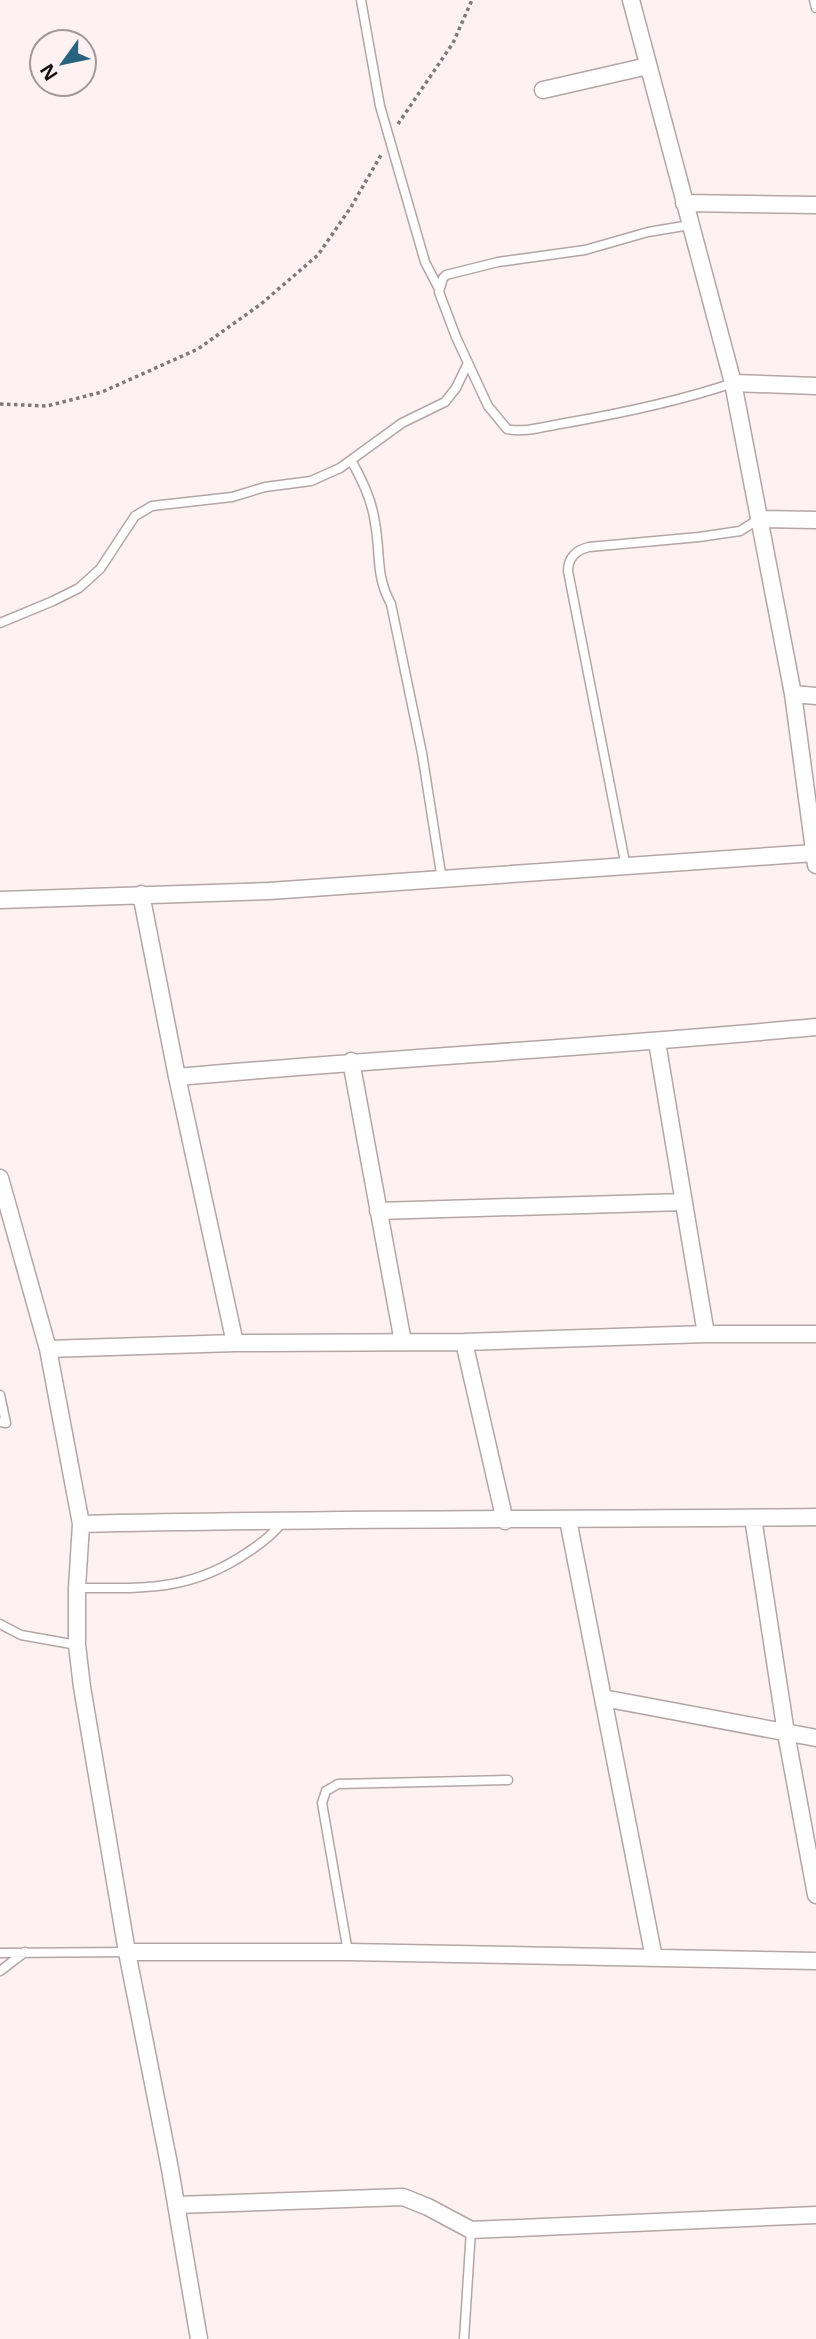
<svg xmlns="http://www.w3.org/2000/svg" width="816" height="2339" font-family="'Noto Sans',sans-serif">
  <style>
    .lines { fill: none; stroke-linecap: round; stroke-linejoin: round }
    .service-casing { stroke: #b4a5a6; stroke-width: 11 }
    .minor-casing { stroke: #b4a5a6; stroke-width: 19 }
    .path { stroke: #817979; stroke-width: 3.5; stroke-dasharray: 3.5 3.5; stroke-linecap: butt }
    .service { stroke: #fff; stroke-width: 8 }
    .minor { stroke: #fff; stroke-width: 16 }
  </style>
  <rect width="100%" height="100%" fill="#fef1f2"/>
  <g class="lines">
    <g class="service-casing">
      <path id="service" d="M361 0 380 106 425 262 438 287
        M814 0 816 8
        M690 225 648 232 585 250 498 262 446 275 443 278 439 292 456 337 488 406 507 429C524 433 543 427 560 424 618 414 677 402 733 383
        M351 460C362 480 372 500 375 523 381 554 375 575 391 604L422 753 442 880
        M0 623 53 601 79 588 100 569 135 516 152 506 232 497 265 487 311 481 340 468 402 423 445 402 456 388 468 363
        M626 867 568 571C568 558 576 550 589 547L699 537 740 531 759 519
        M0 1395 6 1423 0 1422
        M77 1588C143 1588 190 1592 248 1552 262 1543 274 1534 284 1520
        M0 1624 21 1635 77 1645
        M348 1952 322 1803 326 1791 338 1784 508 1780
        M0 1953 127 1952
        M0 1971 25 1952
        M464 2339 471 2230"/>
    </g>
    <g class="minor-casing">
      <path id="minor" d="M631 0 733 383 793 694 816 865
        M543 90 648 66
        M684 203 816 205
        M733 383 816 386
        M760 519 816 520
        M793 694 816 696
        M141 894 177 1077 235 1343
        M0 900 269 891 814 853
        M657 1042 706 1334
        M351 1061 403 1342
        M177 1077C390 1058 603 1047 816 1027
        M0 1178 48 1349 81 1524 77 1588V1645L82 1687 127 1952 170 2169 199 2339
        M378 1211 684 1202
        M464 1342 505 1521
        M48 1349 235 1343 464 1342 706 1334H816
        M753 1518 786 1733 816 1895
        M568 1520 654 1958
        M81 1524C326 1518 571 1520 816 1517
        M603 1698 816 1738
        M127 1952H348L816 1961
        M176 2205 403 2197 428 2207 471 2230 816 2215"/>
    </g>
    <path class="path" d="M398 124 453 43 472 0
      M0 404 47 406 102 392 198 349 261 304 318 255 351 207 381 155"/>
    <use href="#service" class="service"/>
    <use href="#minor" class="minor"/>
  </g>
  <g transform="translate(63 63) rotate(237)"><circle r="33" fill="#fef1f2" stroke="#a19798" stroke-width="2"/>
  <path d="M0-5L12 26L0 18L-12 26Z" fill="#29627c"/>
  <text y="-10" font-size="19" font-weight="bold" text-anchor="middle" fill="#161111">N</text>
  </g>
</svg>
